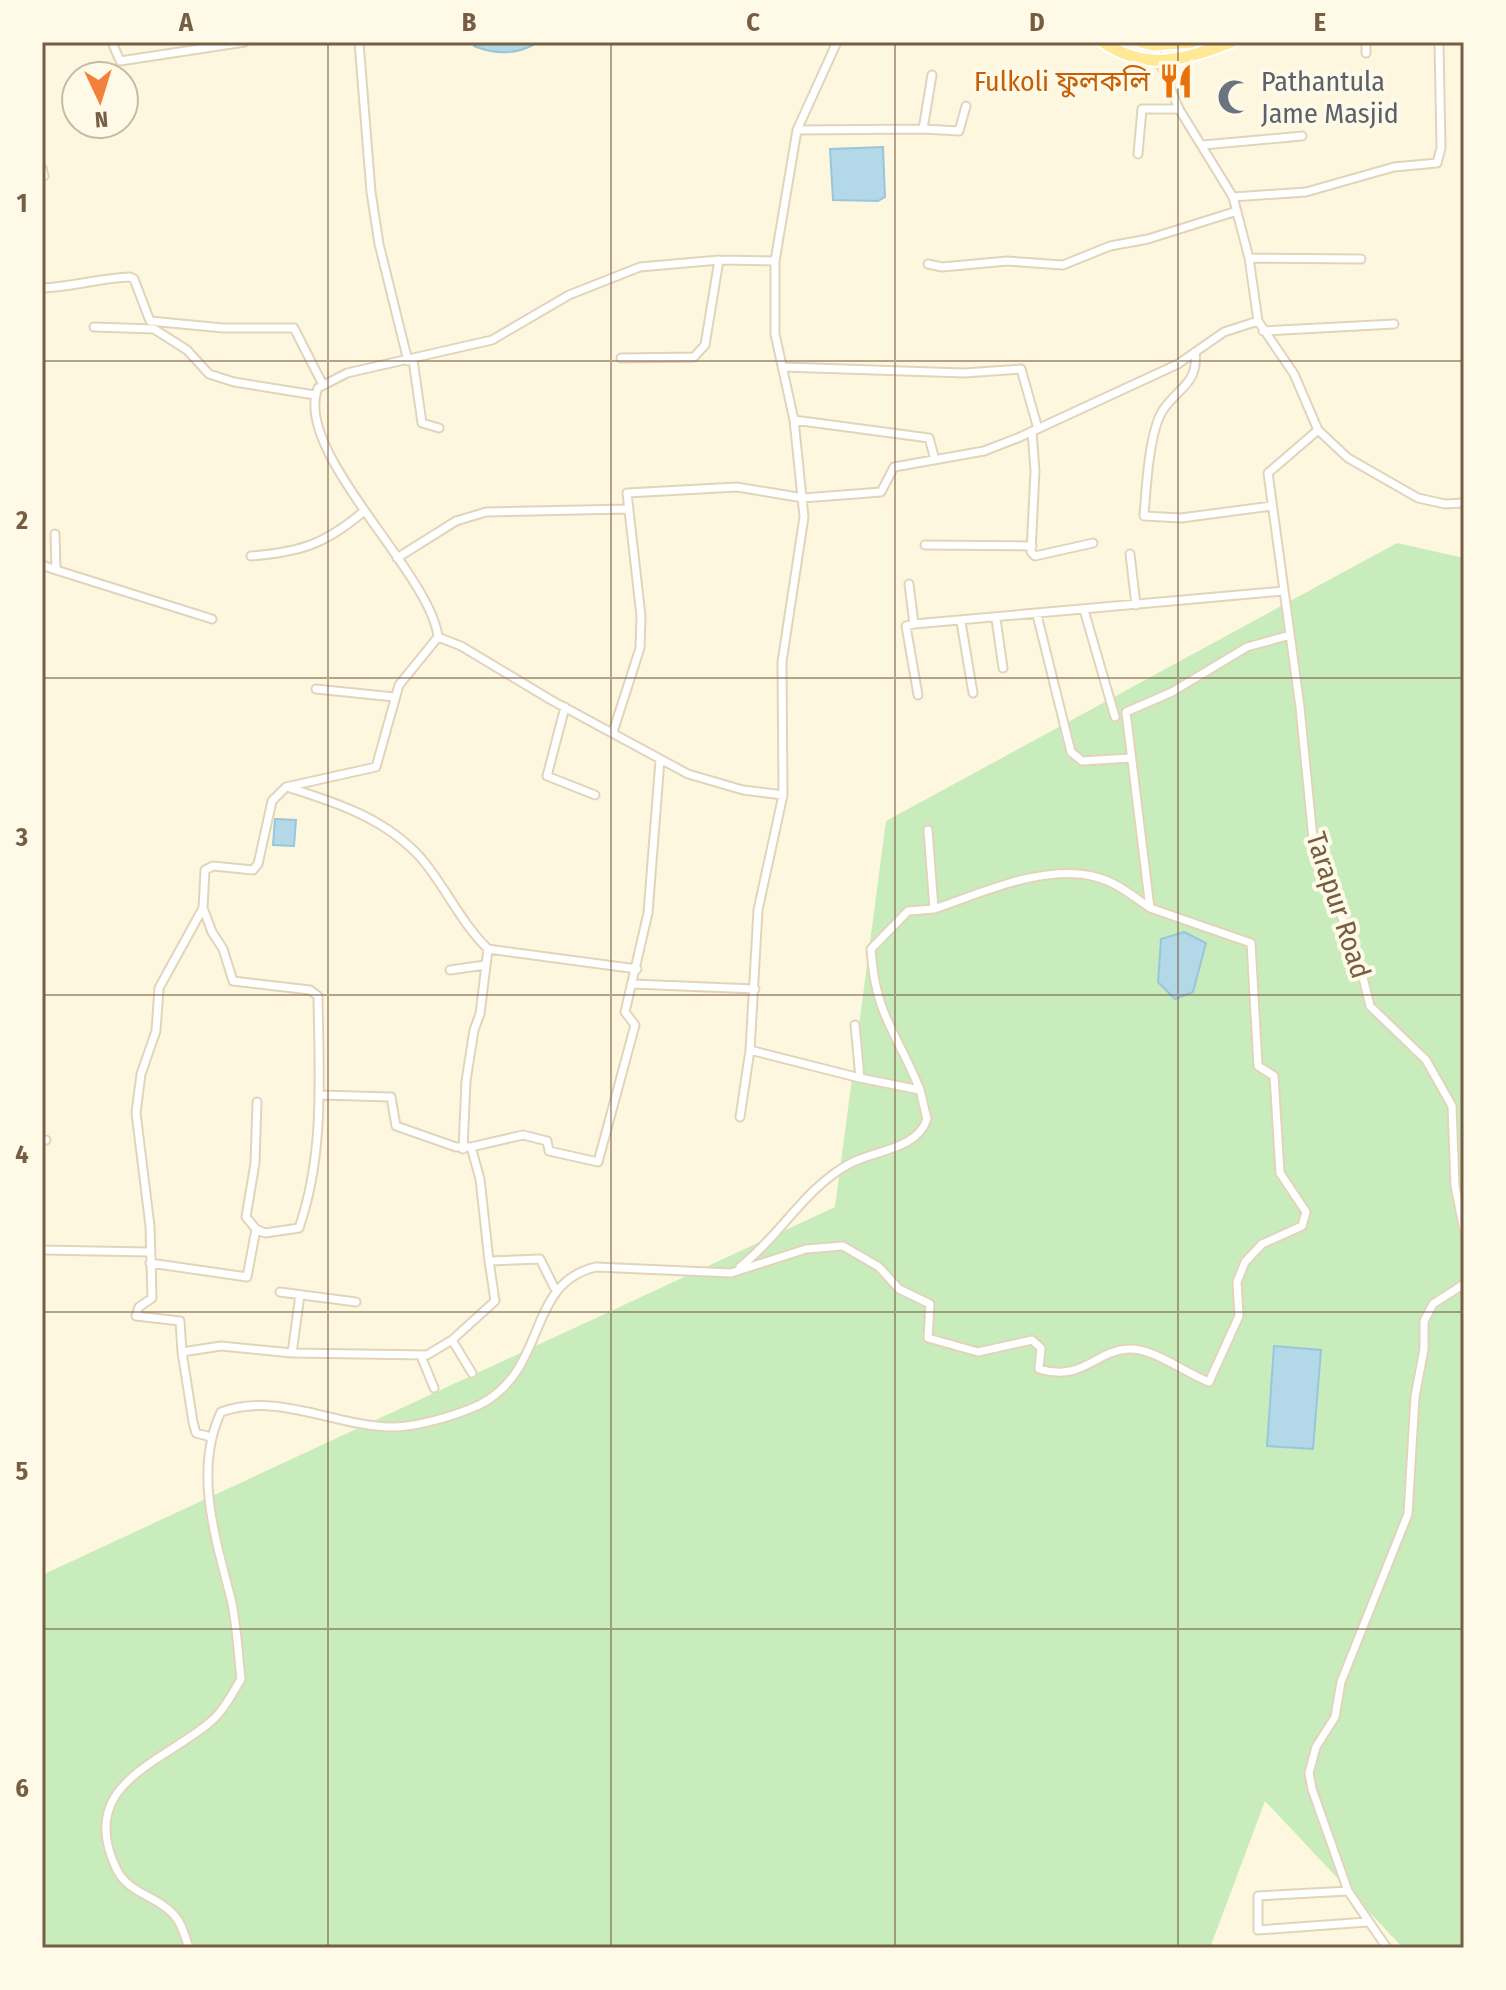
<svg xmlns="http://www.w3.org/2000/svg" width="1506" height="1990" font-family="'Fira Sans Condensed','Noto Sans Bengali',sans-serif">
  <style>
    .green { fill: #c9ecbd }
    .water { fill: #b3d8e8; stroke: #98c6db; stroke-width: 2 }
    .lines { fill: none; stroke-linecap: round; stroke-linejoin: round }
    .street-casing { stroke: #e2d4bb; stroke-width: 11 }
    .primary-casing { stroke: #fff; stroke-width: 15 }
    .street { stroke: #fff; stroke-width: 7 }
    .primary { stroke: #ffe995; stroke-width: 11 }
    .grid { fill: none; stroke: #765e45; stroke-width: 2; stroke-opacity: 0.55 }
    .labels { text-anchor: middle; stroke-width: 8; stroke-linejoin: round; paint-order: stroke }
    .food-label { font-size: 28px; fill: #c56008; stroke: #fff9e7; text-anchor: end }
    .worship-label { font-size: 28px; fill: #5b616d; stroke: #fff9e7; text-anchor: start }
    .street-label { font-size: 28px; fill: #765e45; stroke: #fff9e7 }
    .neatline { fill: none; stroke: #765e45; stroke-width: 3 }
    .grid-label { font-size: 26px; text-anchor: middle; font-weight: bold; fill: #765e45 }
  </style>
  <rect width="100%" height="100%" fill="#fef7df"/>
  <path class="green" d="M1397 543 1464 558V1948H1403L1265 1801 1210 1948H42V1575L835 1207 886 821Z"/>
  <path class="water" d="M474 42H533V45C514 55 494 54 474 46Z
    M883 147 885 197 878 201 833 200 830 149Z
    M275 819 296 820 294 846 273 845Z
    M1184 932 1206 943 1193 992 1175 999 1158 982 1161 939Z
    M1274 1346 1321 1350 1313 1449 1267 1446Z"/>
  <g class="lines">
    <g class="street-casing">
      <path id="street" d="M112 42 120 61 245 42
        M359 42 371 192 379 244 408 361
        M1153 45 1179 109 1233 197 1249 258 1258 321 1294 374 1318 430 1348 458 1418 498 1445 504 1464 503
        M1366 53V42
        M923 129 959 131 966 106
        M797 130 923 129 932 75
        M1203 145 1302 136
        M1138 154 1142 109H1179
        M42 168 44 176
        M1233 197 1306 192 1394 167 1437 163 1441 148 1439 42
        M1249 258 1361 259
        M928 264 942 267 1007 261 1063 265 1110 246 1148 239 1237 211
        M42 288C73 287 99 278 130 277L134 279 150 321 223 328H294L322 383
        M94 327 154 329 187 350 209 374 234 382 315 395
        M1263 331 1394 324
        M1195 352C1199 383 1178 388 1163 410 1149 431 1146 490 1144 516L1181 518 1272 506
        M621 358 694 357 705 345 719 260
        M413 360 422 423 439 428
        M783 367 964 373 1021 369 1038 429
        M794 420 929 438 935 460
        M1318 430 1268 473 1300 707 1313 839 1361 969 1370 1006 1426 1060 1452 1106 1455 1186 1464 1230
        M1032 432 1035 471 1031 552 1035 556 1093 543
        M55 534 56 570 212 619
        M925 545 1032 546
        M1130 554 1136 605
        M251 556C301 552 325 544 363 512
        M397 558 456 521 486 512 627 509
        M42 565 56 570
        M909 584 914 624 1283 591
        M1084 610 1115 717
        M1037 615 1071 752 1082 761 1130 758
        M996 619 1003 668
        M961 622 973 693
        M914 624 906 626 918 695
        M438 637 461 646 551 700 688 774 743 790 783 795
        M316 689 394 697
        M565 707 547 776 595 795
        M613 732 640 648 641 616 627 493 737 487 803 498 881 492 894 467 984 451 1020 437 1178 364 1224 332 1258 321
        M290 788C338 803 386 819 421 858 445 886 461 923 488 949L480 1014 474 1030 466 1081 463 1149
        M203 908 212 932 223 949 233 981 310 990 318 996C319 1074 325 1153 299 1228L265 1233 256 1229
        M934 909C982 893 1045 863 1096 877 1116 882 1133 896 1150 908
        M488 949 637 969
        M450 970 485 965
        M633 984 755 989
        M750 1050 860 1078 855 1025
        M860 1078 920 1090C897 1032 875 1016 871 949L908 911 934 909 928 830
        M321 1095 391 1097 396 1126 456 1147H471L480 1179 489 1261 540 1259 555 1289
        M740 1117 750 1050 758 910 783 795 782 662 804 517 794 420 775 334V261L797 130 837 42
        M42 1140H46
        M471 1147 523 1135 547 1141 549 1151 598 1162 635 1025 625 1012 648 913 660 760
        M42 1250 149 1252
        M150 1263 247 1277 256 1229 246 1217 255 1163 257 1102
        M740 1267C779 1237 805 1188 849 1164 874 1150 917 1150 927 1119L920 1090
        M280 1292 356 1302
        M300 1295 292 1353 221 1346 182 1352 180 1321 136 1316 139 1307 152 1298 150 1226 136 1113 141 1074 156 1031 159 988 203 908 205 870 213 866 253 870 258 864 272 801 286 787 376 767 399 685 438 637C431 573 292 451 318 388L347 373 492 340 569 295 640 267 719 260 775 261
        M452 1340 472 1373
        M182 1352 193 1422 196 1433 211 1437
        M292 1353 427 1355 452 1340 495 1301 489 1261
        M421 1356 434 1388
        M1348 1891 1258 1896V1930L1367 1922
        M189 1948C185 1937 182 1923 174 1915 158 1896 129 1894 117 1870 75 1785 160 1764 209 1723 223 1712 232 1694 241 1679 238 1653 237 1625 231 1599 216 1540 193 1471 221 1412 279 1391 338 1428 396 1427 420 1426 457 1415 479 1405 549 1370 525 1283 596 1267L731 1273 806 1249 843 1246 879 1267 899 1289 930 1304 928 1338 978 1352 1032 1340 1041 1348 1039 1369C1083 1382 1095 1351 1128 1349 1152 1347 1185 1373 1209 1382L1239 1316 1237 1282 1245 1262 1262 1244 1302 1226 1306 1212 1280 1173 1274 1076 1258 1066 1251 943 1150 908 1126 712 1172 692 1247 647 1290 635
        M1387 1948 1348 1891 1312 1789 1309 1773 1316 1747 1335 1717 1341 1682 1408 1514 1415 1397 1424 1349V1321L1433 1304 1464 1284"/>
    </g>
    <g class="primary-casing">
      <path id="primary" d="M1103 42C1147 72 1184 60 1231 42
        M1141 42 1153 45 1192 42"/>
    </g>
    <use href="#street" class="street"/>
    <use href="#primary" class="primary"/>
  </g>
  <path class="grid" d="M328 42V1948M611 42V1948M895 42V1948M1178 42V1948M42 361H1464M42 678H1464M42 995H1464M42 1312H1464M42 1629H1464"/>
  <defs>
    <g id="restaurant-bare" transform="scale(2.76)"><path d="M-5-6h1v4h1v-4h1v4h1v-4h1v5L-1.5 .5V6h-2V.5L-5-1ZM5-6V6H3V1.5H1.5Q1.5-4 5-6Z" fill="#e8710a" stroke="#fff9e7" stroke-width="2.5" paint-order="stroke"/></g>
    <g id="mosque-bare" transform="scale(2.76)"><path d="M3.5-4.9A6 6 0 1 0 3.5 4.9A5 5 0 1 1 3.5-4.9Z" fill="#6b7280" stroke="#fff9e7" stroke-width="2.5" paint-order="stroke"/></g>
  </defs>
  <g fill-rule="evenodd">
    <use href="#restaurant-bare" x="1176" y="81"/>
    <use href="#mosque-bare" x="1235" y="97"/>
  </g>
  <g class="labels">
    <g class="food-label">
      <text x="1150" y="91">Fulkoli ফুলকলি</text>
    </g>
    <g class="worship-label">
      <text x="1261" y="91">Pathantula<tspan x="1261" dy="32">Jame Masjid</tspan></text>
    </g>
    <g class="street-label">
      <text transform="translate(1339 905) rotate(72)" y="10">Tarapur Road</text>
    </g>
  </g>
  <rect width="1506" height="1990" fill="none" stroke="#fff9e7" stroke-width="88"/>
  <g transform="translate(100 100) rotate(176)"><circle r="38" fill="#fff9e7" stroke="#c8bba6" stroke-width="2"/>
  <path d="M0-6L14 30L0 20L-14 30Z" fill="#f1813b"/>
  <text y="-12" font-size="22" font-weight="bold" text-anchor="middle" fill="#765e45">N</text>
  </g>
  <rect x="44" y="44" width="1418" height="1902" class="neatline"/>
  <g class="grid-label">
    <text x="186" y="31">A</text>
    <text x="469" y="31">B</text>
    <text x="753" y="31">C</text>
    <text x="1037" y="31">D</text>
    <text x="1320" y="31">E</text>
    <text x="22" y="212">1</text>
    <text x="22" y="529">2</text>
    <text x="22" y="846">3</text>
    <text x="22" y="1163">4</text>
    <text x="22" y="1480">5</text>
    <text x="22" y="1797">6</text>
  </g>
</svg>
